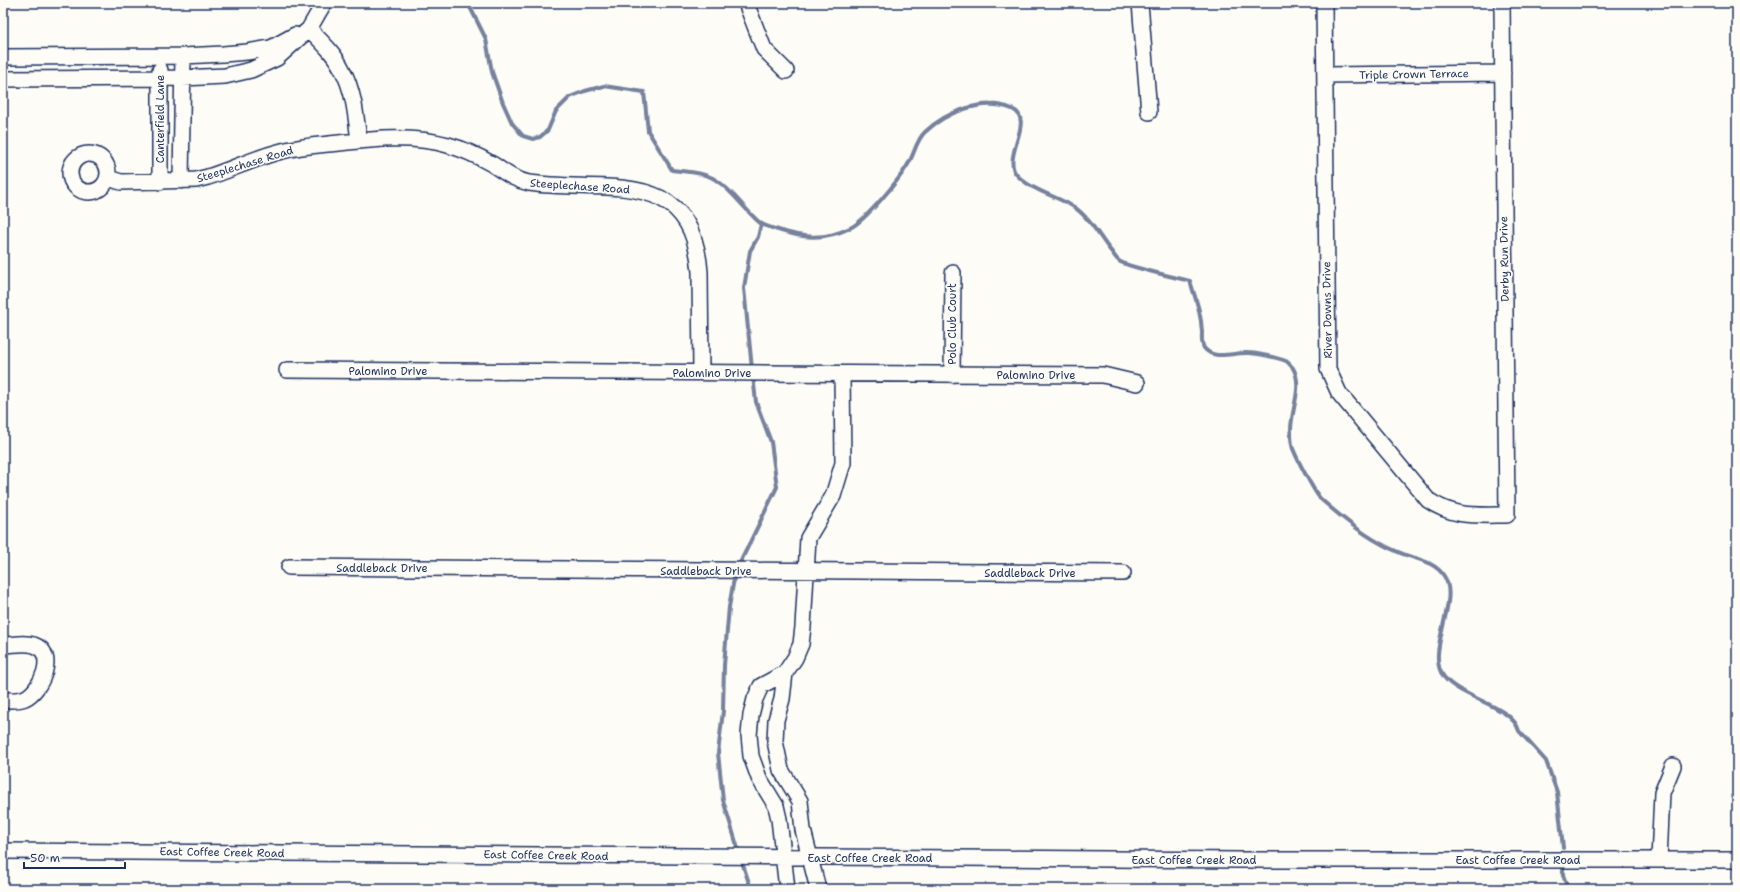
<svg xmlns="http://www.w3.org/2000/svg" width="1740" height="892" font-family="'Shantell Sans',sans-serif">
  <style>
    .lines { fill: none; stroke-linecap: round; stroke-linejoin: round }
    .stream { stroke: #76819c; stroke-width: 4 }
    .minor-casing { stroke: #1b2f5e; stroke-width: 18 }
    .minor { stroke: #fdfcf7; stroke-width: 15 }
    .labels { text-anchor: middle; stroke-width: 3.5; stroke-linejoin: round; paint-order: stroke }
    .street-label { font-size: 11px; fill: #1b2f5e; stroke: #fdfcf7 }
  </style>
  <rect width="100%" height="100%" fill="#fdfcf7"/>
  <filter id="ink" filterUnits="userSpaceOnUse"><feTurbulence type="fractalNoise" baseFrequency=".025" numOctaves="2"/><feDisplacementMap in="SourceGraphic" scale="8" xChannelSelector="R" yChannelSelector="G"/><feConvolveMatrix kernelMatrix="1 2 1 2 8 2 1 2 1" color-interpolation-filters="sRGB"/></filter>
  <g filter="url(#ink)">
    <g class="lines">
      <path class="stream" d="M15 3H20
        M468 3 486 39 492 72 503 103 512 123 523 136 533 139 540 137 548 130 556 111 570 97 585 91 604 86 644 92 648 131 672 170C687 172 704 172 716 180 733 191 744 209 759 222 763 226 770 227 775 229 802 238 823 241 850 228 865 221 898 181 907 166 914 156 916 140 925 132 946 112 984 97 1012 109 1036 119 1002 156 1016 174 1031 191 1055 195 1074 207 1089 217 1099 236 1110 250 1113 253 1115 258 1119 261 1124 266 1178 278 1190 281 1196 300 1201 312 1202 332 1202 337 1201 343 1204 348 1214 361 1234 352 1248 353 1257 353 1278 358 1286 361 1288 362 1291 366 1293 368 1304 387 1290 411 1291 432 1291 438 1291 446 1294 451 1298 461 1313 489 1319 497 1322 501 1327 504 1331 508 1351 525 1372 541 1396 551 1412 559 1434 560 1444 576 1461 601 1424 653 1444 677 1460 698 1513 706 1519 731L1546 761 1557 792 1563 848
        M752 369 744 288 750 251 758 237 761 224
        M738 567 777 487 771 442 756 402 753 376
        M735 573 729 607 724 665 723 711 718 753 723 800 739 852
        M741 859 751 889
        M1563 867V875L1568 889"/>
      <g class="minor-casing">
        <path id="minor" d="M746 3 764 49 786 71
          M1140 3 1149 112
          M1324 3 1328 369 1339 393 1428 500C1454 518 1477 515 1507 515L1502 3
          M309 29C321 41 334 53 342 69 354 91 356 116 359 141
          M3 57 183 56 223 54 247 52 271 48 295 35
          M160 70V182
          M1325 75 1503 73
          M3 79 182 78 225 76 251 70 277 58 309 29 324 3
          M70 173a19 19 0 1 1 38 0a19 19 0 1 1-38 0Z
          M108 178 121 182 196 180 208 177C233 169 257 157 282 151 301 146 320 145 339 143 375 139 413 135 448 145 463 149 478 156 492 164 505 172 514 180 529 183 603 194 692 163 700 272L701 373
          M181 181 183 56
          M287 370 1103 375 1137 383
          M952 375 953 273
          M289 567 1123 573
          M3 645C13 645 24 642 34 645 58 653 41 691 25 698 19 701 10 700 3 700
          M785 673 761 686 755 699 751 715 749 735 751 756 759 778 776 806 779 819 787 889
          M3 851 1241 860H1737
          M1659 860 1662 793 1673 766
          M818 889 803 830 800 801 781 770 775 741 776 720 782 699 785 673 795 658 801 644 803 627 808 538 833 496 843 463 842 374"/>
      </g>
      <use href="#minor" class="minor"/>
    </g>
  </g>
  <g class="labels">
    <g class="street-label">
      <text transform="translate(1414 74) rotate(-1)" y="4">Triple Crown Terrace</text>
      <text transform="translate(160 119) rotate(-90)" y="4">Canterfield Lane</text>
      <text transform="translate(245 164) rotate(-17)" y="4">Steeplechase Road</text>
      <text transform="translate(580 186) rotate(4)" y="4">Steeplechase Road</text>
      <text transform="translate(1504 259) rotate(-91)" y="4">Derby Run Drive</text>
      <text transform="translate(1327 310) rotate(-91)" y="4">River Downs Drive</text>
      <text transform="translate(952 324) rotate(-90)" y="4">Polo Club Court</text>
      <text x="388" y="375">Palomino Drive</text>
      <text x="712" y="377">Palomino Drive</text>
      <text x="1036" y="379">Palomino Drive</text>
      <text x="382" y="572">Saddleback Drive</text>
      <text x="706" y="575">Saddleback Drive</text>
      <text x="1030" y="577">Saddleback Drive</text>
      <text transform="translate(222 852) rotate(1)" y="4">East Coffee Creek Road</text>
      <text transform="translate(546 855) rotate(1)" y="4">East Coffee Creek Road</text>
      <text x="870" y="862">East Coffee Creek Road</text>
      <text x="1194" y="864">East Coffee Creek Road</text>
      <text x="1518" y="864">East Coffee Creek Road</text>
    </g>
  </g>
  <rect width="1740" height="892" fill="none" stroke="#fdfcf7" stroke-width="16"/>
  <rect x="8" y="8" width="1724" height="876" fill="none" stroke="#1b2f5e" stroke-width="1.5" filter="url(#ink)"/>
  <path d="M24 862v6h101v-6" fill="none" stroke="#1b2f5e" stroke-width="2"/>
  <text x="30" y="862" font-size="12" fill="#1b2f5e" stroke="#fdfcf7" stroke-width="3" paint-order="stroke">50 m</text>
</svg>
